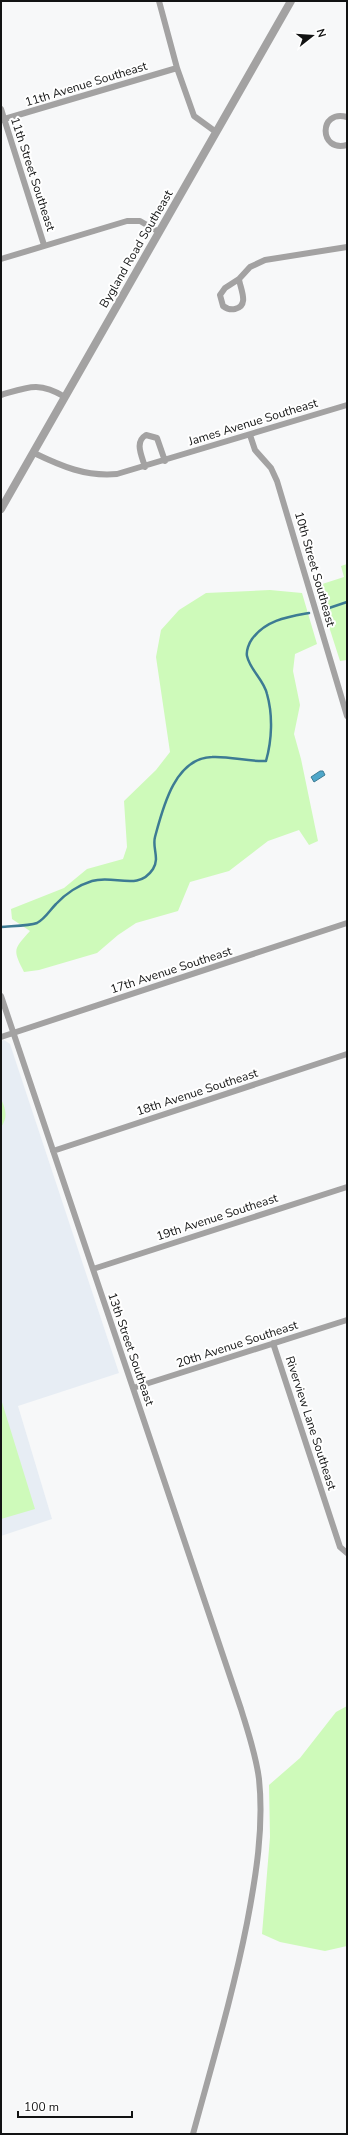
<svg xmlns="http://www.w3.org/2000/svg" width="348" height="2135" font-family="'Nunito Sans',sans-serif">
  <style>
    .built { fill: #e7edf4 }
    .green { fill: #cefaba }
    .water { fill: #4fa7ca; stroke: #3d7b93 }
    .lines { fill: none; stroke-linecap: round; stroke-linejoin: round }
    .stream { stroke: #3d7b93; stroke-width: 2.5 }
    .minor { stroke: #a3a2a2; stroke-width: 6 }
    .tertiary { stroke: #a3a2a2; stroke-width: 8 }
    .labels { text-anchor: middle; stroke-width: 4; stroke-linejoin: round; paint-order: stroke }
    .street-label { font-size: 12px; fill: #121313; stroke: #fff }
  </style>
  <rect width="100%" height="100%" fill="#f7f8f9"/>
  <path class="built" d="M4 1040 10 1044 119 1373 18 1406 52 1519 1 1536V1041Z"/>
  <path class="green" d="M347 564V660L340 661 316 586 344 577 341 566Z
    M270 590 302 593 317 644 295 654 293 671 300 705 294 734 301 759 318 841 309 845 299 830 268 841 229 871 190 882 178 911 136 923 118 935 97 953 39 970 24 972C12 949 14 949 30 931L12 919 11 909 64 888 87 869 123 859 127 847 124 801 156 770 170 752 156 657 161 630 179 610 206 593Z
    M1 1099C6 1109 8 1118 1 1127Z
    M1 1399 35 1509 1 1519Z
    M347 1706V1946L325 1951 280 1942 262 1934 270 1837 269 1785 300 1758 336 1712Z"/>
  <path class="water" d="M320 771H323L325 775 314 782 311 777Z"/>
  <g class="lines">
    <path class="stream" d="M323 610 347 602
      M1 927C10 926 29 926 37 923 45 919 50 910 56 904 65 894 79 885 92 881 114 874 138 892 153 869 160 858 152 848 155 837 163 807 175 758 212 757 231 756 248 762 266 761 272 740 273 715 267 694 264 680 250 670 247 656 246 651 249 643 252 639 266 620 287 617 309 613"/>
    <path class="minor" d="M159 1 177 68 194 116 216 132
      M1 109 44 245
      M347 117C318 109 319 153 347 145
      M1 120 177 68
      M1 259 127 221H140L159 232
      M239 279 250 267 265 260 347 247
      M239 279C240 288 250 306 235 309 230 310 227 309 223 306L220 295 225 288Z
      M1 395C28 387 39 381 65 397
      M250 435 255 450 271 468 277 481 347 716
      M34 453C61 466 86 477 117 474L347 405
      M145 467C142 456 134 442 146 435L157 438 165 461
      M1 996 241 1709C248 1732 256 1755 259 1779 264 1827 256 1876 247 1923 233 1994 212 2064 193 2134
      M1 1037 347 923
      M53 1151 347 1054
      M93 1269 347 1187
      M273 1343 340 1547 347 1553
      M133 1388 347 1320"/>
    <path class="tertiary" d="M1 509 291 1"/>
  </g>
  <g class="labels">
    <g class="street-label">
      <text transform="translate(86 84) rotate(-17)" y="4">11th Avenue Southeast</text>
      <text transform="translate(33 174) rotate(72)" y="4">11th Street Southeast</text>
      <text transform="translate(136 249) rotate(-60)" y="4">Bygland Road Southeast</text>
      <text transform="translate(253 422) rotate(-17)" y="4">James Avenue Southeast</text>
      <text transform="translate(315 569) rotate(74)" y="4">10th Street Southeast</text>
      <text transform="translate(171 970) rotate(-18)" y="4">17th Avenue Southeast</text>
      <text transform="translate(197 1092) rotate(-18)" y="4">18th Avenue Southeast</text>
      <text transform="translate(217 1217) rotate(-18)" y="4">19th Avenue Southeast</text>
      <text transform="translate(237 1344) rotate(-18)" y="4">20th Avenue Southeast</text>
      <text transform="translate(131 1349) rotate(71)" y="4">13th Street Southeast</text>
      <text transform="translate(311 1423) rotate(72)" y="4">Riverview Lane Southeast</text>
    </g>
  </g>
  <rect width="348" height="2135" fill="none" stroke="#121313" stroke-width="4"/>
  <g transform="translate(312 36) rotate(73)" stroke="#ffffff" stroke-width="3" paint-order="stroke">
  <path d="M0-3L7 15L0 10L-7 15Z" fill="#121313"/>
  <text y="-6" font-size="11" font-weight="bold" text-anchor="middle" fill="#121313">N</text>
  </g>
  <path d="M18 2111v6h114v-6" fill="none" stroke="#121313" stroke-width="2"/>
  <text x="24" y="2111" font-size="12" fill="#121313" stroke="#ffffff" stroke-width="3" paint-order="stroke">100 m</text>
</svg>
